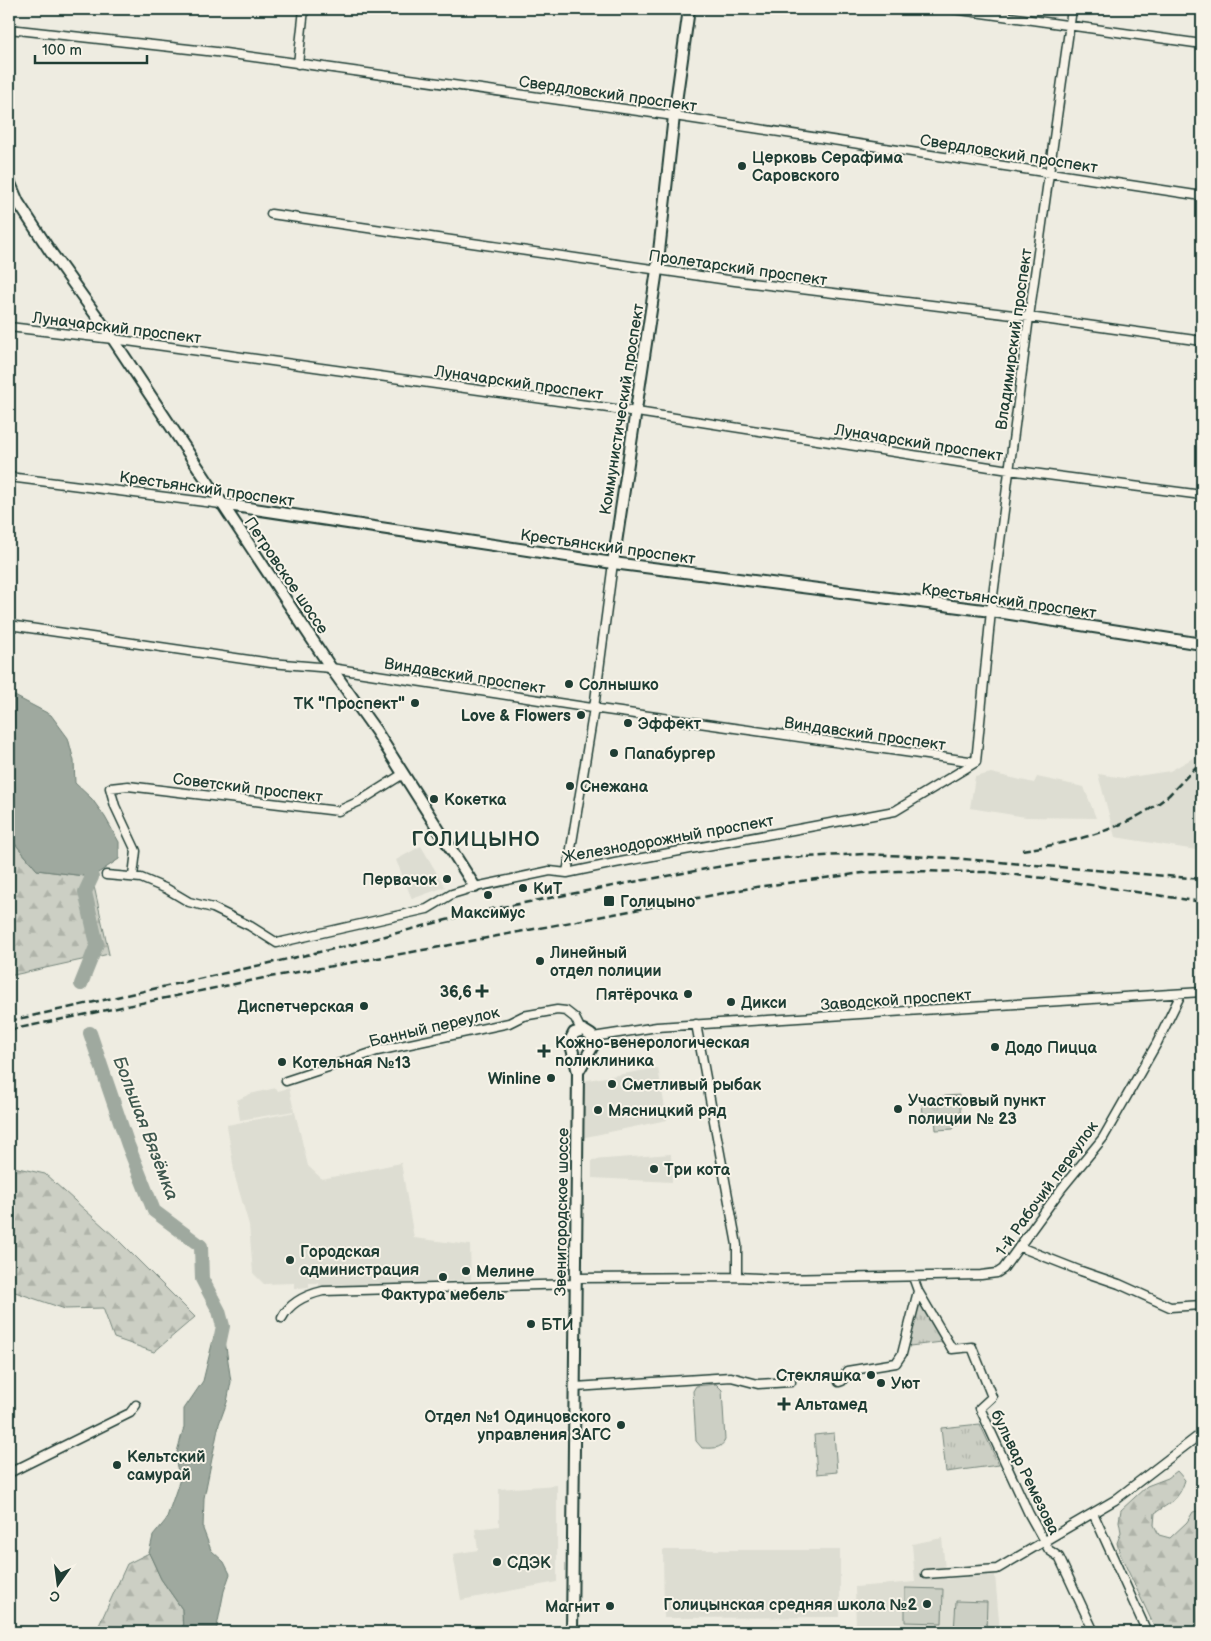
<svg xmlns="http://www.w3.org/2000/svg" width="1211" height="1641" font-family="'Balsamiq Sans',sans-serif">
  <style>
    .built { fill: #ddddd2 }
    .grass { fill: #cccfc4; stroke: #76867c }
    .forest { fill: url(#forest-firs); stroke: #76867c }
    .park { fill: url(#park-tufts); stroke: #76867c }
    .water { fill: #9fa99f; stroke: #6c7e74 }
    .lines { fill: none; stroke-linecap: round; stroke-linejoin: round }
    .river { stroke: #9fa99f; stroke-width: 14 }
    .minor-casing { stroke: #1f3d34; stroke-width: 11 }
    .tertiary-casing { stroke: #1f3d34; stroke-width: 14 }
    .minor { stroke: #f7f3e8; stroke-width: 8 }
    .tertiary { stroke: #f7f3e8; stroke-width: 10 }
    .rail { stroke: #1f3d34; stroke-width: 2.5; stroke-dasharray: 8 4; stroke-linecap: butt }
    .poi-dot { fill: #1f3d34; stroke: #f7f3e8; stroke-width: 2 }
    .labels { text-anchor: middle; stroke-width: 4; stroke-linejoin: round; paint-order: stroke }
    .street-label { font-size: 16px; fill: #1f3d34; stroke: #f7f3e8 }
    .poi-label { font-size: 16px; font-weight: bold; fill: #1f3d34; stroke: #f7f3e8; text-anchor: start }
    .water-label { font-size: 18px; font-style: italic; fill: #3f584f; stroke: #f7f3e8 }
    .district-label { font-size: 21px; font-weight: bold; letter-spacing: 1px; fill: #1f3d34; stroke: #f7f3e8 }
  </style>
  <defs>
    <pattern id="forest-firs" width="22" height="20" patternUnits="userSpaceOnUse" patternTransform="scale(1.25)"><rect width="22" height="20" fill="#cccfc4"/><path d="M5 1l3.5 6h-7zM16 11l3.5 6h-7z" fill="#afb3a9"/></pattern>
    <pattern id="park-tufts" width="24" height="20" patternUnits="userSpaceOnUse" patternTransform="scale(1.25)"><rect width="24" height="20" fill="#cccfc4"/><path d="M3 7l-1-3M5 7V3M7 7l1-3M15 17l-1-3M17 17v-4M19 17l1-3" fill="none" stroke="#afb3a9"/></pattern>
  </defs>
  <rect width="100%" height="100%" fill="#eeece1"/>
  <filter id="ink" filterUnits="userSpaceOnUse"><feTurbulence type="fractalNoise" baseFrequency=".02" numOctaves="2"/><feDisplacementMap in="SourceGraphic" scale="10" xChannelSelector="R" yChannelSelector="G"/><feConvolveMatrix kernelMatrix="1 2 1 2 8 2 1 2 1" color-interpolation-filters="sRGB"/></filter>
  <g filter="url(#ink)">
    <path class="built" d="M1202 753V851L1115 837 1098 774 1124 778 1170 771Z
      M991 773 1034 783 1037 777 1084 787 1096 818 1026 817 970 808 975 777Z
      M421 846 445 887 412 899 396 860Z
      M658 1068 667 1120 581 1138 582 1081Z
      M276 1088 278 1091 289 1088 294 1111 240 1120 237 1100 250 1094Z
      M295 1112 308 1166 322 1179 401 1163 414 1238 470 1245 471 1280 319 1287V1283H309V1287L299 1288H294V1283L264 1284 253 1273 249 1225 235 1177 227 1125Z
      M671 1154 672 1182 592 1178V1160Z
      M557 1485V1582L461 1600 453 1554 478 1550 475 1529 499 1526V1489Z
      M942 1538 946 1579 995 1575 1000 1632H856L855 1587 915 1582 912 1544Z
      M663 1550H840V1617L664 1618Z"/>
    <path class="grass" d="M716 1384 722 1390 725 1440C721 1450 711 1448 702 1448L696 1441 693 1391 696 1386Z
      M834 1433 837 1472 817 1474 814 1435Z
      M905 1588 943 1589 942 1623 905 1622Z
      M956 1601 987 1602 986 1632H954Z"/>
    <path class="forest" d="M9 827 12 840 37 870 92 877 109 954 9 976Z
      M9 1166 45 1174 114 1236 195 1317 154 1352 114 1338 103 1308 65 1309 9 1290Z
      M1177 1471 1185 1480C1179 1500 1171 1502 1155 1513L1154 1525 1159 1535 1170 1538 1187 1522 1193 1512 1202 1510V1632H1157L1120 1554 1117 1543 1121 1532 1119 1521 1121 1510 1147 1486 1168 1478Z
      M149 1553 161 1579 182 1609 183 1632H96L127 1564Z"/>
    <path class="park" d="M959 1095 961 1120 953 1129 936 1130 935 1116 923 1117 922 1098Z
      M918 1301H921L941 1338 942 1342 910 1346 907 1341Z
      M980 1424 999 1465 946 1472 941 1428Z"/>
    <path class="water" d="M9 693 51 715 68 738 74 761 75 783 92 799 105 817 119 842V859L92 877 37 870 12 840 9 827Z
      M223 1326 231 1382 227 1402 219 1424 204 1498 203 1529 211 1550 224 1562 230 1574 224 1591 216 1632H183L182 1609 161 1579 149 1553 153 1536 166 1520 180 1479 175 1459 184 1427V1409L203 1381 214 1336Z"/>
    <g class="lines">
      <path class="river" d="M81 984 97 944 85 892 92 877 83 861
        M90 1033 128 1145 154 1211 201 1246 202 1279 219 1311 223 1326 219 1345"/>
      <g class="minor-casing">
        <path id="minor" d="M953 9 1202 44
          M9 29 225 53 674 116 1202 196
          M298 64 304 9
          M271 214 735 281 1029 317 1202 341
          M9 327 113 339 637 412 1009 470 1202 495
          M9 477 221 504
          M9 625 271 663 331 668 585 707 976 762
          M976 762 991 611 1029 317 1072 9
          M567 873 594 708 613 563
          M106 875 141 878 167 889 189 902 213 908 250 926 277 943 427 909 452 894 475 887 550 871 567 873 615 863 895 811 976 762
          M133 876 136 851 115 806 110 788 128 786 338 811 360 801 403 774
          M696 1024 737 1245V1277
          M593 1037 657 1027 1202 992
          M286 1081 377 1051 509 1023 523 1016 557 1010 566 1011 575 1018 581 1030
          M1020 1247 1081 1271 1119 1284 1170 1307 1202 1305
          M576 1278 737 1277 779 1279 981 1275 997 1273 1003 1269 1062 1188 1103 1138 1157 1043 1181 994
          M918 1291 952 1349 972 1347 992 1397 980 1408 1029 1514 1049 1550 1059 1557 1094 1632
          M282 1318C290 1302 306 1295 323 1291L576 1284
          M839 1382 842 1381 847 1371 896 1363 902 1354 918 1291 913 1277
          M575 1387 731 1377 758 1384 791 1382
          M9 1473 130 1413 136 1405
          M1093 1513 1147 1632
          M926 1574 997 1569 1115 1500 1202 1433"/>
      </g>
      <g class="tertiary-casing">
        <path id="tertiary" d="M9 181 18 202 50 251 113 339 331 668 376 731 475 887
          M221 504 613 563 991 611 1202 644
          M613 563 657 270 674 116 689 9
          M572 1632 578 1072 570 1041 574 1033 583 1030 591 1035 594 1044 578 1072"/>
      </g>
      <use href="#minor" class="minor"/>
      <use href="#tertiary" class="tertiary"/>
      <path class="rail" d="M1022 850C1072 843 1129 829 1169 795 1178 786 1187 776 1196 767
        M9 1021 351 945 477 912 628 883 734 864 783 858 864 854 952 858 1202 879
        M9 1030 264 978 429 949 756 887 863 873 898 871 988 872 1052 879 1202 902"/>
    </g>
  </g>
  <g class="poi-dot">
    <circle cx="742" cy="166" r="5"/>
    <circle cx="569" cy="684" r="5"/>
    <circle cx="415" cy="703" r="5"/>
    <circle cx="581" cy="715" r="5"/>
    <circle cx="628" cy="723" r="5"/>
    <circle cx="614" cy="753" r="5"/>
    <circle cx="570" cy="786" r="5"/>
    <circle cx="434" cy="799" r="5"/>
    <circle cx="447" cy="879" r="5"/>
    <circle cx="523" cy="888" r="5"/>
    <circle cx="488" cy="895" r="5"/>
    <rect x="603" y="895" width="12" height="12" rx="2.5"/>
    <circle cx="540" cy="961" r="5"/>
    <path d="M479.5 983.5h5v5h5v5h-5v5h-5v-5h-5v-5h5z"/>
    <circle cx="688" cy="994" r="5"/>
    <circle cx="731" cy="1002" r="5"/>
    <circle cx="364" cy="1006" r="5"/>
    <circle cx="995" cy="1047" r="5"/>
    <path d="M541.5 1043.5h5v5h5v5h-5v5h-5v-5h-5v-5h5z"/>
    <circle cx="282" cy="1062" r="5"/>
    <circle cx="551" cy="1078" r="5"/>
    <circle cx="612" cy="1084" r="5"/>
    <circle cx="898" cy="1109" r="5"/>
    <circle cx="598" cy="1110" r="5"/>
    <circle cx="654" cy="1169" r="5"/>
    <circle cx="290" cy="1260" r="5"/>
    <circle cx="466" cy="1271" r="5"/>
    <circle cx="443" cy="1277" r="5"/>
    <circle cx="531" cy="1324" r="5"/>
    <circle cx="871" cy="1375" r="5"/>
    <circle cx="881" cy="1383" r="5"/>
    <path d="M781.5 1396.5h5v5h5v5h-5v5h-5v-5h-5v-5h5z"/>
    <circle cx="621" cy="1425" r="5"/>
    <circle cx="117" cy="1465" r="5"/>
    <circle cx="497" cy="1562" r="5"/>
    <circle cx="927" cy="1604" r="5"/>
    <circle cx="610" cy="1606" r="5"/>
  </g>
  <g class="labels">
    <g class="street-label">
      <text transform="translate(608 93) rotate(8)" y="6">Свердловский проспект</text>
      <text transform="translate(1009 153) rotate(9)" y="6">Свердловский проспект</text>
      <text transform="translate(738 267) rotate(8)" y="6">Пролетарский проспект</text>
      <text transform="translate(117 327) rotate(7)" y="6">Луначарский проспект</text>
      <text transform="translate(1013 339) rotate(-82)" y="6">Владимирский проспект</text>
      <text transform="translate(519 382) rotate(8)" y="6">Луначарский проспект</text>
      <text transform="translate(621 409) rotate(-81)" y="6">Коммунистический проспект</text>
      <text transform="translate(919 442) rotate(9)" y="6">Луначарский проспект</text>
      <text transform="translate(207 488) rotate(8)" y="6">Крестьянский проспект</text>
      <text transform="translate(608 546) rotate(8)" y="6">Крестьянский проспект</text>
      <text transform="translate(287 575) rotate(56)" y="6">Петровское шоссе</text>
      <text transform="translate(1009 600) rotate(8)" y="6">Крестьянский проспект</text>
      <text transform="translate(465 675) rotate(9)" y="6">Виндавский проспект</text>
      <text transform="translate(865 733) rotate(8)" y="6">Виндавский проспект</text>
      <text transform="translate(248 787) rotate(7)" y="6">Советский проспект</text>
      <text transform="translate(668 838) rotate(-10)" y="6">Железнодорожный проспект</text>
      <text transform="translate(896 999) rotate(-4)" y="6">Заводской проспект</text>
      <text transform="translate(434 1026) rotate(-13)" y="6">Банный переулок</text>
      <text transform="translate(1046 1188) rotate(-54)" y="6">1-й Рабочий переулок</text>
      <text transform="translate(561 1212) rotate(-89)" y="6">Звенигородское шоссе</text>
      <text transform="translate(1026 1472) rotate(64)" y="6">бульвар Ремезова</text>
    </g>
    <g class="poi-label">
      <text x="752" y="163">Церковь Серафима<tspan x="752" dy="18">Саровского</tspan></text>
      <text x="579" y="690">Солнышко</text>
      <text x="405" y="709" text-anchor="end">ТК "Проспект"</text>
      <text x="571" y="721" text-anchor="end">Love &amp; Flowers</text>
      <text x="638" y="729">Эффект</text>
      <text x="624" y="759">Папабургер</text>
      <text x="580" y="792">Снежана</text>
      <text x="444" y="805">Кокетка</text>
      <text x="437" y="885" text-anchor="end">Первачок</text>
      <text x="533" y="894">КиТ</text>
      <text x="620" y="907">Голицыно</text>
      <text x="488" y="918" text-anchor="middle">Максимус</text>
      <text x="550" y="958">Линейный<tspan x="550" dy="18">отдел полиции</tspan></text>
      <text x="472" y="997" text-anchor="end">36,6</text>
      <text x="678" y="1000" text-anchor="end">Пятёрочка</text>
      <text x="741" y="1008">Дикси</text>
      <text x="354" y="1012" text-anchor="end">Диспетчерская</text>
      <text x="555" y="1048">Кожно-венерологическая<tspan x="555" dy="18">поликлиника</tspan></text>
      <text x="1005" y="1053">Додо Пицца</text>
      <text x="292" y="1068">Котельная №13</text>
      <text x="541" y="1084" text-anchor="end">Winline</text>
      <text x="622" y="1090">Сметливый рыбак</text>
      <text x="908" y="1106">Участковый пункт<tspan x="908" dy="18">полиции № 23</tspan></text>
      <text x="608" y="1116">Мясницкий ряд</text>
      <text x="664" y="1175">Три кота</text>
      <text x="300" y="1257">Городская<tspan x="300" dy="18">администрация</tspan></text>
      <text x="476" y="1277">Мелине</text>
      <text x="443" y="1300" text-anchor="middle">Фактура мебель</text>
      <text x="541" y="1330">БТИ</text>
      <text x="861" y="1381" text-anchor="end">Стекляшка</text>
      <text x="891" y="1389">Уют</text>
      <text x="795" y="1410">Альтамед</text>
      <text x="611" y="1422" text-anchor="end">Отдел №1 Одинцовского<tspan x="611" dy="18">управления ЗАГС</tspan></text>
      <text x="127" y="1462">Кельтский<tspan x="127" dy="18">самурай</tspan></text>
      <text x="507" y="1568">СДЭК</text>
      <text x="917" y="1610" text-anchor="end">Голицынская средняя школа №2</text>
      <text x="600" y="1612" text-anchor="end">Магнит</text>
    </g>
    <g class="water-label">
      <text transform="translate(146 1128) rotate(69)" y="6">Большая Вязёмка</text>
    </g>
    <g class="district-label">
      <text x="476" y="846">ГОЛИЦЫНО</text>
    </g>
  </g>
  <rect width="1211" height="1641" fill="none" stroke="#f7f3e8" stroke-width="30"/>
  <rect x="15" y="15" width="1181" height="1611" fill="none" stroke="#1f3d34" stroke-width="2" filter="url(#ink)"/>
  <g transform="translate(58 1584) rotate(194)" stroke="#f7f3e8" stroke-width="4" paint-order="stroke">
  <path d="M0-4L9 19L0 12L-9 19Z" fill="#1f3d34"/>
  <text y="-8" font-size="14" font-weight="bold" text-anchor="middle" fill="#1f3d34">С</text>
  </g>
  <path d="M35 55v8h112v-8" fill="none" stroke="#1f3d34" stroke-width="2.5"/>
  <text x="42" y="55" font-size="15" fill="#1f3d34" stroke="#f7f3e8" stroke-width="4" paint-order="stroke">100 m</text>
</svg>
